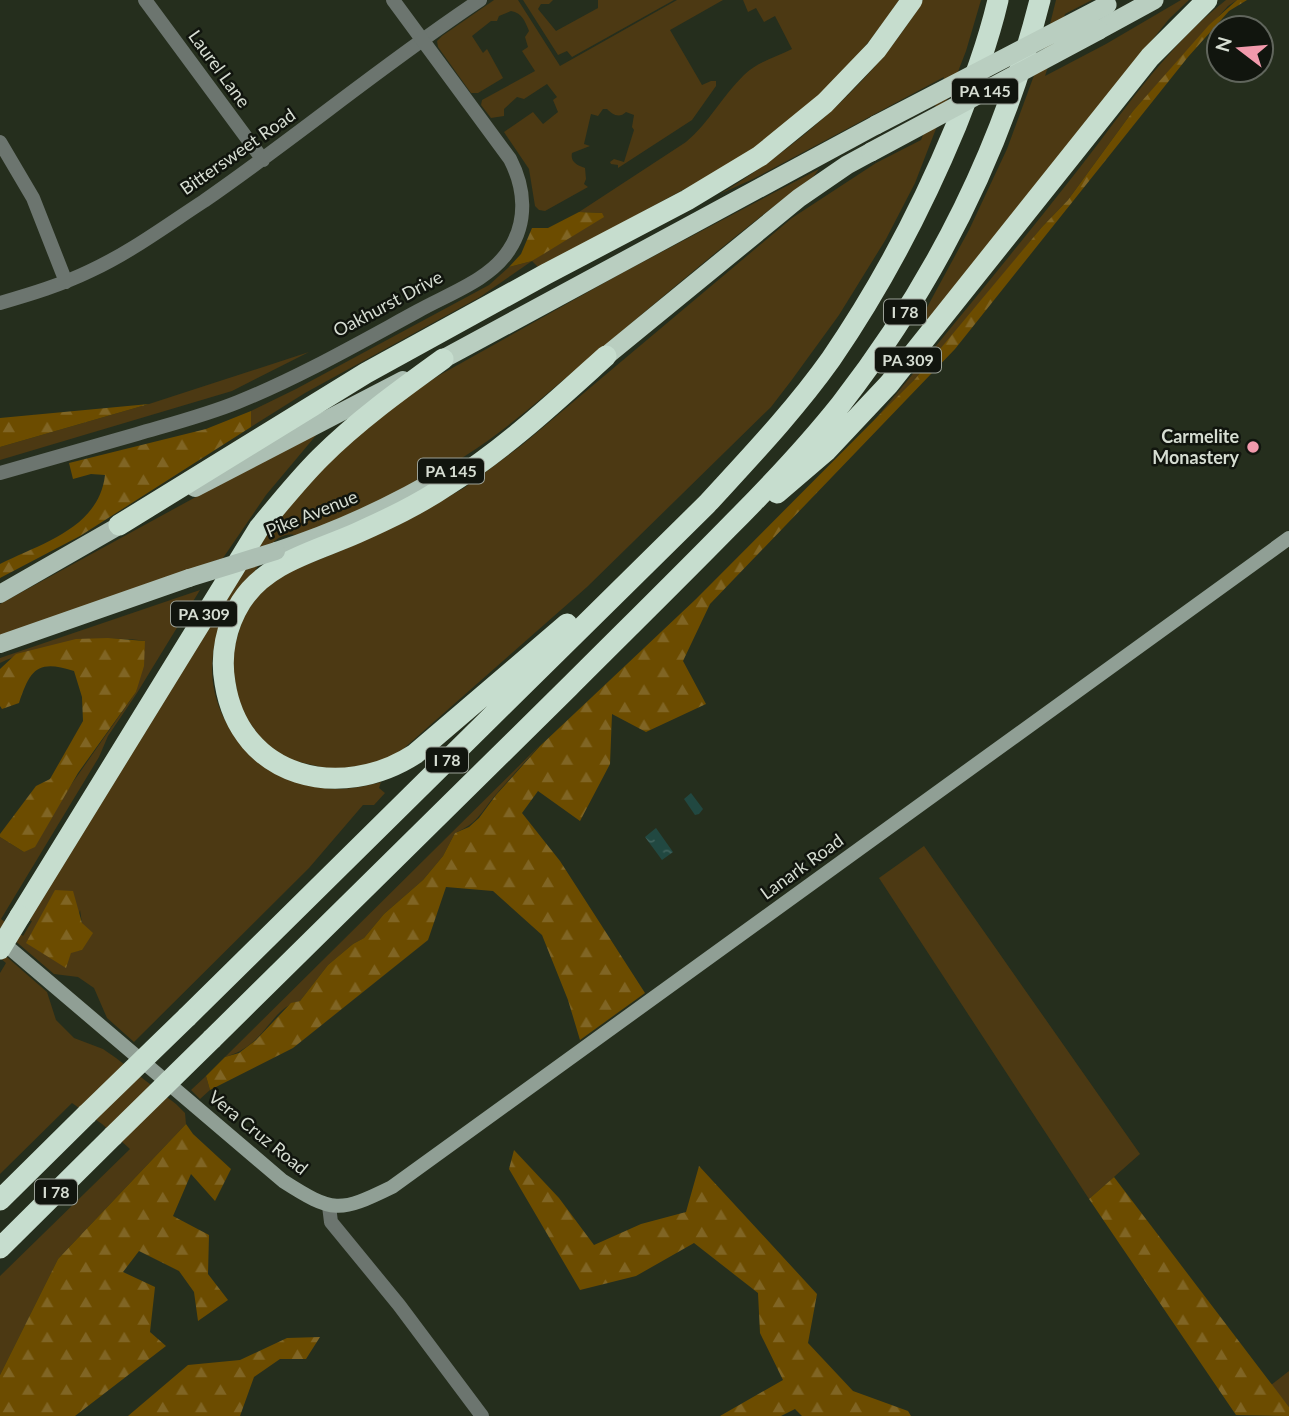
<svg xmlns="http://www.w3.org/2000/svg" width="1289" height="1416" font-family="Lato,sans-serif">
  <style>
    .green { fill: #4c3913; fill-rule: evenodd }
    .forest { fill: url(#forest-firs) }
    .water { fill: url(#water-ripples) }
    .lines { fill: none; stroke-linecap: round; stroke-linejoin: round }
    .minor { stroke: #6c756f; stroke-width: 14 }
    .tertiary { stroke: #6c756f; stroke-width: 14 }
    .secondary { stroke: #909f95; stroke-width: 14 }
    .primary { stroke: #acbfb3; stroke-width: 18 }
    .trunk { stroke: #b9cec0; stroke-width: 19 }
    .motorway { stroke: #c6ddce; stroke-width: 21 }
    .primary-bridge { stroke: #acbfb3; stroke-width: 18 }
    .trunk-bridge { stroke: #b9cec0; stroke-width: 19 }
    .motorway-bridge { stroke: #c6ddce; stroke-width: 21 }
    .poi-dot { fill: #f29aac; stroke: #11150e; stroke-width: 2.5 }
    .labels { text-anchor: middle; stroke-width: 5; stroke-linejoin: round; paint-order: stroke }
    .shield { fill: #11150e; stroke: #9ba197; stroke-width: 2 }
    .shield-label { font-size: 16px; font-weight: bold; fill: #d6ddd2 }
    .street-label { font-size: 18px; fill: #d6ddd2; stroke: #11150e }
    .poi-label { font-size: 18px; font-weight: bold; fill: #d6ddd2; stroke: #11150e; text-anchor: end }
  </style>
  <defs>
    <pattern id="forest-firs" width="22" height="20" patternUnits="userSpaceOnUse" patternTransform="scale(1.75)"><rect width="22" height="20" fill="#6c4c00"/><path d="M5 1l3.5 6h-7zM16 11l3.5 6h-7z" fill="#806524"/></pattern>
    <pattern id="water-ripples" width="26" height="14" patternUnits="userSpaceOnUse" patternTransform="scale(1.75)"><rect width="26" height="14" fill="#214841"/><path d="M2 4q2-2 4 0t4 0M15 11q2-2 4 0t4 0" fill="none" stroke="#40625c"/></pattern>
  </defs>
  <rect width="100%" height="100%" fill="#252e1d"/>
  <path class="green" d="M494 0H518L560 66 677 0H723L670 30 702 85 711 81H716V86L692 120 618 168V165L611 164 610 162 614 159 624 162 634 130 632 127 634 115 626 112C619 119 612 114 607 109H603L598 116 591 114 584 144 590 146 572 153C570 162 577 165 585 168L586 179 584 184 588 187 545 211 539 210 535 206 529 169 504 132 533 112 543 124 558 112 553 100 557 97 547 84 524 99 517 97 504 109V116L491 118 481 105 482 100 535 71 522 51 528 47 525 37 529 31C525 21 522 13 511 11L499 16 497 21H491L472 36 483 53 487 49 503 78 478 93H471L438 47 437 41 442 36Z
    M523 0H553L549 4H541L538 9 556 31 598 8V0H674L572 57 567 51 558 55Z
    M743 0H899C861 58 811 109 754 149 727 168 696 183 666 199 624 222 582 245 539 268L532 261 480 297 305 393 251 427V411L296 389 489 285 509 267 532 261 602 213 579 212 686 142C709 123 722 96 744 75 757 62 776 57 792 49L775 16 764 22 756 8 748 12Z
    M923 0H981L966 51 915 183 886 239 839 315 791 381 771 407 587 587 402 750 384 760 342 772 287 759 262 740 240 709 231 658 243 618 253 602 264 589 288 572 343 550 402 523 464 488 522 445 792 218 876 163 921 140 936 104 944 77 753 179 720 194C798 147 876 80 923 0Z
    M1056 0H1092L1065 14 1045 76 1106 44 1181 0H1189L1169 19 923 326 918 324 969 230 1007 149 1044 48Z
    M1226 0H1237L1228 6 1133 111 1068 200 1042 227 971 314 915 379 868 428C936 346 1004 264 1070 180 1119 119 1163 49 1226 0Z
    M819 169 813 177C732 236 656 303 578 368 541 398 505 431 465 456 412 490 356 513 297 535 272 530 264 557 253 574 237 600 217 623 213 654 204 721 259 780 323 788 342 791 362 787 381 782L379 788 385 793 374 805H363L309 868 134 1042 107 1018 94 988 78 977 54 974 0 928V837L24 852 136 692 145 641C103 634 38 645 0 663V658L200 590 137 693 108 736 99 757 1 919 23 936 32 921 29 920 264 536 325 464 387 410 438 376 622 273ZM80 910 82 923V950L71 952 65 968Z
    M309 352 232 391 0 460V447L149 404Z
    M318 433 266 495 223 558 0 637V604L247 469Z
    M539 746C526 761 512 776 498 792 482 810 479 823 455 833L443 856 423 880 384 914 364 938 353 944 328 965 300 1001C279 1005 269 1028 254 1041 245 1049 236 1054 225 1057Z
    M924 846 1140 1154 1089 1199 879 878Z
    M0 951 47 992 56 1020 74 1038 103 1049 116 1058 176 1104 185 1113 186 1124 58 1259 0 1375V1276L130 1149 102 1124 72 1103 0 1174V973L6 963 0 958Z
    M206 1076 210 1090 200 1099 191 1090Z
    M1289 1371V1407L1271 1385Z"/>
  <path class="forest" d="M1237 0H1247L1229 11 1188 57 955 349 710 604 683 661 706 704 646 732 612 714 610 764 580 821 538 791 522 813 560 861 645 993 580 1040 568 1000 542 935 493 891 446 887 428 940 293 1048 210 1090 206 1076 225 1057 239 1053 256 1040 291 1003 300 1001 328 965 353 944 364 938 384 914 423 880 443 856 455 833 469 827 479 818 496 795 540 746 696 599 915 379 1042 227 1068 200 1133 111 1209 25Z
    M579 212 602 213 604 217 532 261 509 267 521 254 532 228H548Z
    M149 404 0 447V418Z
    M251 411V427L80 536 0 578V564C42 543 99 528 105 475L91 474 73 479 69 463 206 429Z
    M108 638 145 641 144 666 136 692 78 773 35 847 24 852 0 837V834L36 786 50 779 83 721 82 697 74 671C38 659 30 669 19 703L2 709 0 706V669L16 654 76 639Z
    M55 890 73 891 82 923 93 933 82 950 71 953 66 968 26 943Z
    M186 1124 193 1134 231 1169 215 1201 191 1174 173 1216 209 1235 208 1274 228 1300 198 1321 194 1292 179 1271 139 1251 123 1272 155 1287 150 1332 166 1346 75 1416H0V1375L58 1259Z
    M514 1150 559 1198 594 1245 641 1224 686 1212 699 1166 817 1294 808 1343 853 1391 908 1411 911 1416H802L795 1409 781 1416H720L783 1380 760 1333 758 1293 694 1243 636 1276 580 1290 509 1169Z
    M1114 1177 1289 1407V1416L1236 1415 1089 1199Z
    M320 1337 306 1359H280L254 1377 240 1416H128L188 1365 240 1360 287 1338Z"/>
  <path class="water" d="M691 793 703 809 699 814 695 815 684 799Z
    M656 828 673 852 662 860 645 837Z"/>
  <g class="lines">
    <path class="minor" d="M145 0 263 160
      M0 142 33 198 66 282
      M0 303C31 294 61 285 90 271 131 252 167 225 204 201 298 136 385 63 480 0"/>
    <path class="tertiary" d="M0 473C46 460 92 447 137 434 171 424 206 415 238 402 300 377 359 343 418 311 448 294 490 280 509 250 528 221 525 188 510 159L393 0
      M329 1206 331 1222 399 1305 482 1416"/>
    <path class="secondary" d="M0 940 283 1181C333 1213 339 1213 392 1187L1289 538"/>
    <path class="primary" d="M195 488 403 380
      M276 551C338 531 398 503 454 469
      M0 594 129 520
      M0 644 189 578"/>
    <path class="trunk" d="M1099 30 1154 0
      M606 356 799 198 847 165 871 152
      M443 359 876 125"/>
    <path class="motorway" d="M777 493 826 451 889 384 1150 57 1207 0
      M119 525 366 373 546 274 687 200 760 156 825 103 876 50 912 0
      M567 624 415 754C341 802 240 779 225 683 220 655 226 626 241 602 266 562 317 551 357 533 388 519 418 505 446 486 505 449 555 402 606 356
      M20 916 259 528C279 504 298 480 320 458 357 421 400 390 443 359
      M187 1017 707 504C750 457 794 411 831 359 881 286 922 208 956 126 972 85 988 43 998 0
      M212 1039C331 922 450 804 569 687 622 634 675 582 727 529 767 489 806 448 841 404 934 284 1003 147 1040 0
      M0 1200 87 1114
      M0 1248 113 1136"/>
    <path class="primary-bridge" d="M189 578 276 551"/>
    <path class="trunk-bridge" d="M876 125 1107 5
      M871 152 1099 30"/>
    <path class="motorway-bridge" d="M0 949 20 916
      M87 1114 187 1017
      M113 1136 212 1039"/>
  </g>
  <circle class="poi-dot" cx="1253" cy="447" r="7"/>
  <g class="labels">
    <g class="shield">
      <rect x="952" y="78.5" width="66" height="25" rx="5"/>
      <rect x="884" y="299.5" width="42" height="25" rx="5"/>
      <rect x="875" y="347.5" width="66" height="25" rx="5"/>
      <rect x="418" y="458.5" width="66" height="25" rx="5"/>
      <rect x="171" y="601.5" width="66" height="25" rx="5"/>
      <rect x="426" y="747.5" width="42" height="25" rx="5"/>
      <rect x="35" y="1179.5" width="42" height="25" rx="5"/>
    </g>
    <g class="shield-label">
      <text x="985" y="97">PA 145</text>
      <text x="905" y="318">I 78</text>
      <text x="908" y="366">PA 309</text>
      <text x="451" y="477">PA 145</text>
      <text x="204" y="620">PA 309</text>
      <text x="447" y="766">I 78</text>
      <text x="56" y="1198">I 78</text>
    </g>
    <g class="street-label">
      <text transform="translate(219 69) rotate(54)" y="6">Laurel Lane</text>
      <text transform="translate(238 152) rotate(-35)" y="6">Bittersweet Road</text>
      <text transform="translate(388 304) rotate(-28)" y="6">Oakhurst Drive</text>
      <text transform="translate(312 514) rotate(-22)" y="6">Pike Avenue</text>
      <text transform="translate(802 867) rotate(-36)" y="6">Lanark Road</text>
      <text transform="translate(258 1133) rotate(39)" y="6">Vera Cruz Road</text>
    </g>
    <g class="poi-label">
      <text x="1239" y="443">Carmelite<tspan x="1239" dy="21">Monastery</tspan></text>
    </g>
  </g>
  <g transform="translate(1240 49) rotate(286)"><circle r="33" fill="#11150e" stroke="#60655c" stroke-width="2"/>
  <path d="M0-5L12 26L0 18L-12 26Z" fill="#f29aac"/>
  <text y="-10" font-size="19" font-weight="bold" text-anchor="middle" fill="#d6ddd2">N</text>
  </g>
</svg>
